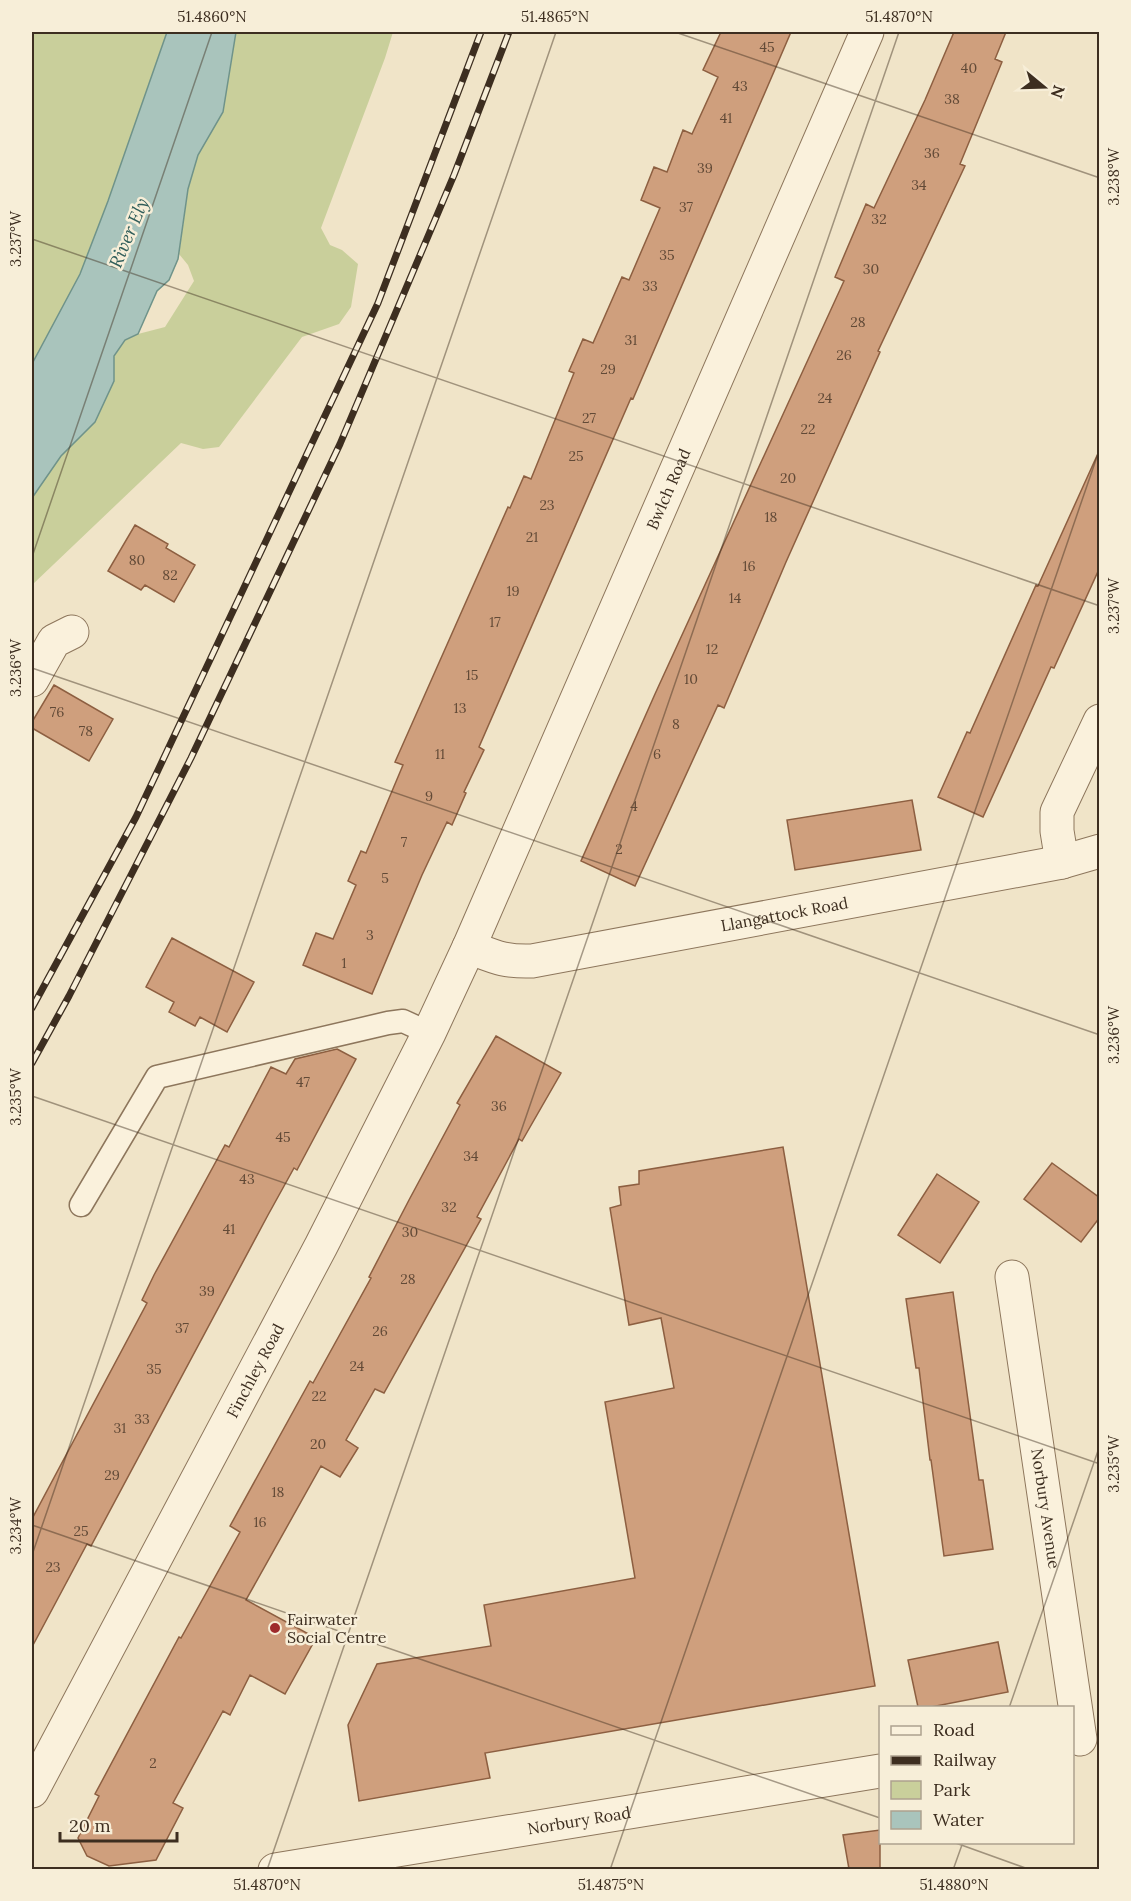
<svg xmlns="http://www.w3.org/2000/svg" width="1131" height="1901" font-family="Lora,serif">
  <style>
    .green { fill: #c9cf9b }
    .water { fill: #a9c4bc; stroke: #6f938a; stroke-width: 1.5 }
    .building { fill: #cf9f7d; stroke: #8d5f41; stroke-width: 1.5 }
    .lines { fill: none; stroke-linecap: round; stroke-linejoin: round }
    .lane-casing { stroke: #8d765c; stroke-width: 25 }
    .street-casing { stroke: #8d765c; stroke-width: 35 }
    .lane { stroke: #faf1dc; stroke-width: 22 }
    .street { stroke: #faf1dc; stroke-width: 33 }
    .rail-casing { stroke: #3d2e20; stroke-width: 7 }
    .rail { stroke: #f7eed8; stroke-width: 4.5; stroke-dasharray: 14; stroke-linecap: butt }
    .ticks { fill: none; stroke: #3d2e20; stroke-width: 1.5; stroke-opacity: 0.45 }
    .poi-dot { fill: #9e2a2b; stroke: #f7eed8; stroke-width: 2 }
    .labels { text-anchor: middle; stroke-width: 5; stroke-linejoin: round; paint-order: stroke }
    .number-label { font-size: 14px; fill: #624a37 }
    .street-label { font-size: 16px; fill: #3d2e20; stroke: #f7eed8 }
    .poi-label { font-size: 16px; fill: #3d2e20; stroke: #f7eed8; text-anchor: start }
    .water-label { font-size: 18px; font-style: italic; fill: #2f5d5a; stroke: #f7eed8 }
    .neatline { fill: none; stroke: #3d2e20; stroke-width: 2 }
    .ticks-label { font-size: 15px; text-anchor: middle; fill: #3d2e20 }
  </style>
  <rect width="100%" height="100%" fill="#f0e4c8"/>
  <path class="green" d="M32 32H167L108 201 80 274 32 364Z
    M236 32H393L385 58 321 228 330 245 342 250 358 264 351 307 339 324 302 337 219 447 203 449 181 443 32 585V498L61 456 95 422 114 381V357L125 340 138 334 165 327 194 281 188 265 179 254 188 189 198 155 223 112Z"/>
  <path class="water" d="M167 32H236L223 112 198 155 188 189 178 259 169 280 157 291 138 334 125 340 114 356V381L95 422 61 456 32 498V364L80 274 108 201Z"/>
  <path class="building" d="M721 32H791L633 399 631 398 479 747 484 750 464 792 466 793 452 825 447 822 422 875 372 994 303 965 316 933 333 939 356 885 348 881 361 851 366 853 403 765 395 762 508 507 510 508 524 476 531 479 574 373 569 371 583 339 593 343 622 277 629 280 660 208 641 200 654 167 667 172 683 130 692 134 718 77 703 70Z
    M954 32H1006L995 59 1002 62 960 164 965 166 878 351 880 352 786 562 724 708 718 705 635 886 581 861 655 694 844 281 835 277 866 204 874 208 925 100Z
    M1100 449V567L1054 668 1051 667 983 817 938 797 967 732 970 733 1036 585 1038 586Z
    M135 525 168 544 166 548 195 565 174 602 145 585 141 590 108 571Z
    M54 685 113 719 89 761 32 728V722Z
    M912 800 921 850 795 870 787 820Z
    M172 938 254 982 227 1032 200 1017 195 1026 169 1012 174 1002 146 987Z
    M496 1036 561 1073 522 1141 519 1139 477 1217 481 1219 384 1393 375 1389 346 1440 358 1448 340 1477 321 1466 246 1600 316 1638 285 1694 250 1675 230 1715 223 1711 173 1803 183 1808 156 1860 109 1866 87 1856 78 1838 99 1796 95 1794 179 1637 181 1638 240 1532 230 1526 310 1381 313 1383 371 1278 369 1277 409 1200 460 1105 457 1103Z
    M337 1049 356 1059 297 1170 294 1168 268 1215 91 1546 87 1544 32 1647V1519L147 1303 142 1300 154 1275 225 1145 229 1147 271 1067 286 1074 295 1059Z
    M783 1147 875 1686 485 1753 490 1778 359 1801 348 1725 377 1664 491 1646 484 1605 635 1578 605 1402 674 1388 661 1318 629 1325 610 1208 621 1205 619 1187 639 1184V1171Z
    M1052 1163 1100 1198V1217L1081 1242 1024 1199Z
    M937 1174 979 1202 940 1263 898 1235Z
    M953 1292 979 1480H983L993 1549 944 1556 931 1460H930L919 1368H916L906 1299Z
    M998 1642 1008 1692 931 1707H918L908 1660Z
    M880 1830V1869H849L843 1835Z"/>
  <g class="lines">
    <g class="lane-casing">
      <path id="lane" d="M81 1205 157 1077 388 1023 403 1021 429 1033"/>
    </g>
    <g class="street-casing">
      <g id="street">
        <path d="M32 680 54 641 72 632"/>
        <path d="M1062 862 1057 831V812L1100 721"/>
        <path id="s1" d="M469 947C495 957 504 962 532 961L1062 862 1100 851"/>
        <path id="s2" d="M1012 1277 1080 1739"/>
        <path id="s3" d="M32 1791 321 1246 429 1033 469 947 867 32"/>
        <path id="s4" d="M275 1870 880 1771"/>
      </g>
    </g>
    <use href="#lane" class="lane"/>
    <use href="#street" class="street"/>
    <g class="rail-casing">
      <path id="rail" d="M32 1008 136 817 378 303 481 32
        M32 1063 69 996 191 758 340 444 454 175 509 32"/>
    </g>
    <use href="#rail" class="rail"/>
  </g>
  <path class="ticks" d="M675 32 1100 178M32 239 1100 606M32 557 212 32M32 668 1100 1035M32 1096 1100 1464M32 1525 880 1818M32 1555 556 32M1009 1708 1100 1445M953 1842 1031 1870M267 1870 899 32M610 1870 1100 448M953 1870 963 1842"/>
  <circle class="poi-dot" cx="275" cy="1628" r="6"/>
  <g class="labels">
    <g class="number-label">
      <text x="767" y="52">45</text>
      <text x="969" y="73">40</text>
      <text x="740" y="91">43</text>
      <text x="952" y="104">38</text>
      <text x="726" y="123">41</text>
      <text x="932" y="158">36</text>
      <text x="705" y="173">39</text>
      <text x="919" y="190">34</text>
      <text x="686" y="212">37</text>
      <text x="879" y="224">32</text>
      <text x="667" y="260">35</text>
      <text x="871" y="274">30</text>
      <text x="650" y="291">33</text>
      <text x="858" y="327">28</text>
      <text x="631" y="345">31</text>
      <text x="844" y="360">26</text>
      <text x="608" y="374">29</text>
      <text x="825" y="403">24</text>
      <text x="589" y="423">27</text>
      <text x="808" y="434">22</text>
      <text x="576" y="461">25</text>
      <text x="788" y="483">20</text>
      <text x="547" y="510">23</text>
      <text x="771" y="522">18</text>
      <text x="532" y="542">21</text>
      <text x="137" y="565">80</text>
      <text x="749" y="571">16</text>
      <text x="170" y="580">82</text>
      <text x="513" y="596">19</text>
      <text x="735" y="603">14</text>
      <text x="495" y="627">17</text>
      <text x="712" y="654">12</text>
      <text x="472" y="680">15</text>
      <text x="691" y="684">10</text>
      <text x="460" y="713">13</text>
      <text x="57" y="717">76</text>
      <text x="676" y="729">8</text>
      <text x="86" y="736">78</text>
      <text x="440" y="759">11</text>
      <text x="657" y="759">6</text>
      <text x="429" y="801">9</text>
      <text x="634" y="811">4</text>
      <text x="404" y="847">7</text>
      <text x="619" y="854">2</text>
      <text x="385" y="883">5</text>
      <text x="370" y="940">3</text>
      <text x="344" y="968">1</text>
      <text x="303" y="1087">47</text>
      <text x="499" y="1111">36</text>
      <text x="283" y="1142">45</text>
      <text x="471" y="1161">34</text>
      <text x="247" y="1184">43</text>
      <text x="449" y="1212">32</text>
      <text x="229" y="1234">41</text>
      <text x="410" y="1237">30</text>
      <text x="408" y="1284">28</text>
      <text x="207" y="1296">39</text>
      <text x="182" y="1333">37</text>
      <text x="380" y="1336">26</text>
      <text x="357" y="1371">24</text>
      <text x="154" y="1374">35</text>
      <text x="319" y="1401">22</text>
      <text x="142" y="1424">33</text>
      <text x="120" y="1433">31</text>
      <text x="318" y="1449">20</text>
      <text x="112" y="1480">29</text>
      <text x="278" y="1497">18</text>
      <text x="260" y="1527">16</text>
      <text x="81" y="1536">25</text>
      <text x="53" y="1572">23</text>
      <text x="153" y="1768">2</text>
    </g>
    <g class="street-label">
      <text dy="6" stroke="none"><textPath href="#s3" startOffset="1450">Bwlch Road</textPath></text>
      <text dy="6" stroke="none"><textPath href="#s1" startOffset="322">Llangattock Road</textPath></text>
      <text dy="6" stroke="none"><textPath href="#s3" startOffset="476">Finchley Road</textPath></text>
      <text dy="6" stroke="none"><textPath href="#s2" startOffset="234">Norbury Avenue</textPath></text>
      <text dy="6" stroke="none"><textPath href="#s4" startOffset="308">Norbury Road</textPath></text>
    </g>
    <g class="poi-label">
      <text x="287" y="1625">Fairwater<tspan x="287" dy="18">Social Centre</tspan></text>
    </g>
    <g class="water-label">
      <text transform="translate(129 233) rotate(-67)" y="6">River Ely</text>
    </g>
  </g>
  <rect width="1131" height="1901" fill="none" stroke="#f7eed8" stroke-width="66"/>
  <rect x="879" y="1706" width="195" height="138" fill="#f7eed8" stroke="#ada18e" stroke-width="1.5"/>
  <rect x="891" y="1726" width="30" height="9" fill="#faf1dc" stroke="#ada18e" stroke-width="1.5"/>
  <text x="933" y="1736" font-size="18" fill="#3d2e20">Road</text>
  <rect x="891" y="1756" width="30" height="9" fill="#3d2e20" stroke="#ada18e" stroke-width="1.5"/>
  <text x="933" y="1766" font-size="18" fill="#3d2e20">Railway</text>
  <rect x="891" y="1781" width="30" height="18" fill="#c9cf9b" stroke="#ada18e" stroke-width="1.5"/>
  <text x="933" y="1796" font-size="18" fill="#3d2e20">Park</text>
  <rect x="891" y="1811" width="30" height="18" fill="#a9c4bc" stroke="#ada18e" stroke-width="1.5"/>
  <text x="933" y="1826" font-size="18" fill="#3d2e20">Water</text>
  <g transform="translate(1044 87) rotate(109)" stroke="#f7eed8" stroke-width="4.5" paint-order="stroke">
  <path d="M0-4.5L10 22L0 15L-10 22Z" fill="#3d2e20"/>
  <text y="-9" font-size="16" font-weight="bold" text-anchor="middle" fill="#3d2e20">N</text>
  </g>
  <path d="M60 1832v9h117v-9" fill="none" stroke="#3d2e20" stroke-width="3"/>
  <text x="69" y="1832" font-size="18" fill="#3d2e20" stroke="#f7eed8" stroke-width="4.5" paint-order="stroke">20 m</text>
  <rect x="33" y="33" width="1065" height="1835" class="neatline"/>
  <g class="ticks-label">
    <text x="212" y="22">51.4860°N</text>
    <text x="555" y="22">51.4865°N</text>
    <text x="899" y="22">51.4870°N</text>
    <text transform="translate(1114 177) rotate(-90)" y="5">3.238°W</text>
    <text transform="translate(16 239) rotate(-90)" y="5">3.237°W</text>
    <text transform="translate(1114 606) rotate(-90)" y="5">3.237°W</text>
    <text transform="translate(16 668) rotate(-90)" y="5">3.236°W</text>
    <text transform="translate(1114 1035) rotate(-90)" y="5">3.236°W</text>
    <text transform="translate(16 1097) rotate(-90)" y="5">3.235°W</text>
    <text transform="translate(1114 1464) rotate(-90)" y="5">3.235°W</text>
    <text transform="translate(16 1526) rotate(-90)" y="5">3.234°W</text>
    <text x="267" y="1890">51.4870°N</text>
    <text x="611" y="1890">51.4875°N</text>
    <text x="954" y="1890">51.4880°N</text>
  </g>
</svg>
